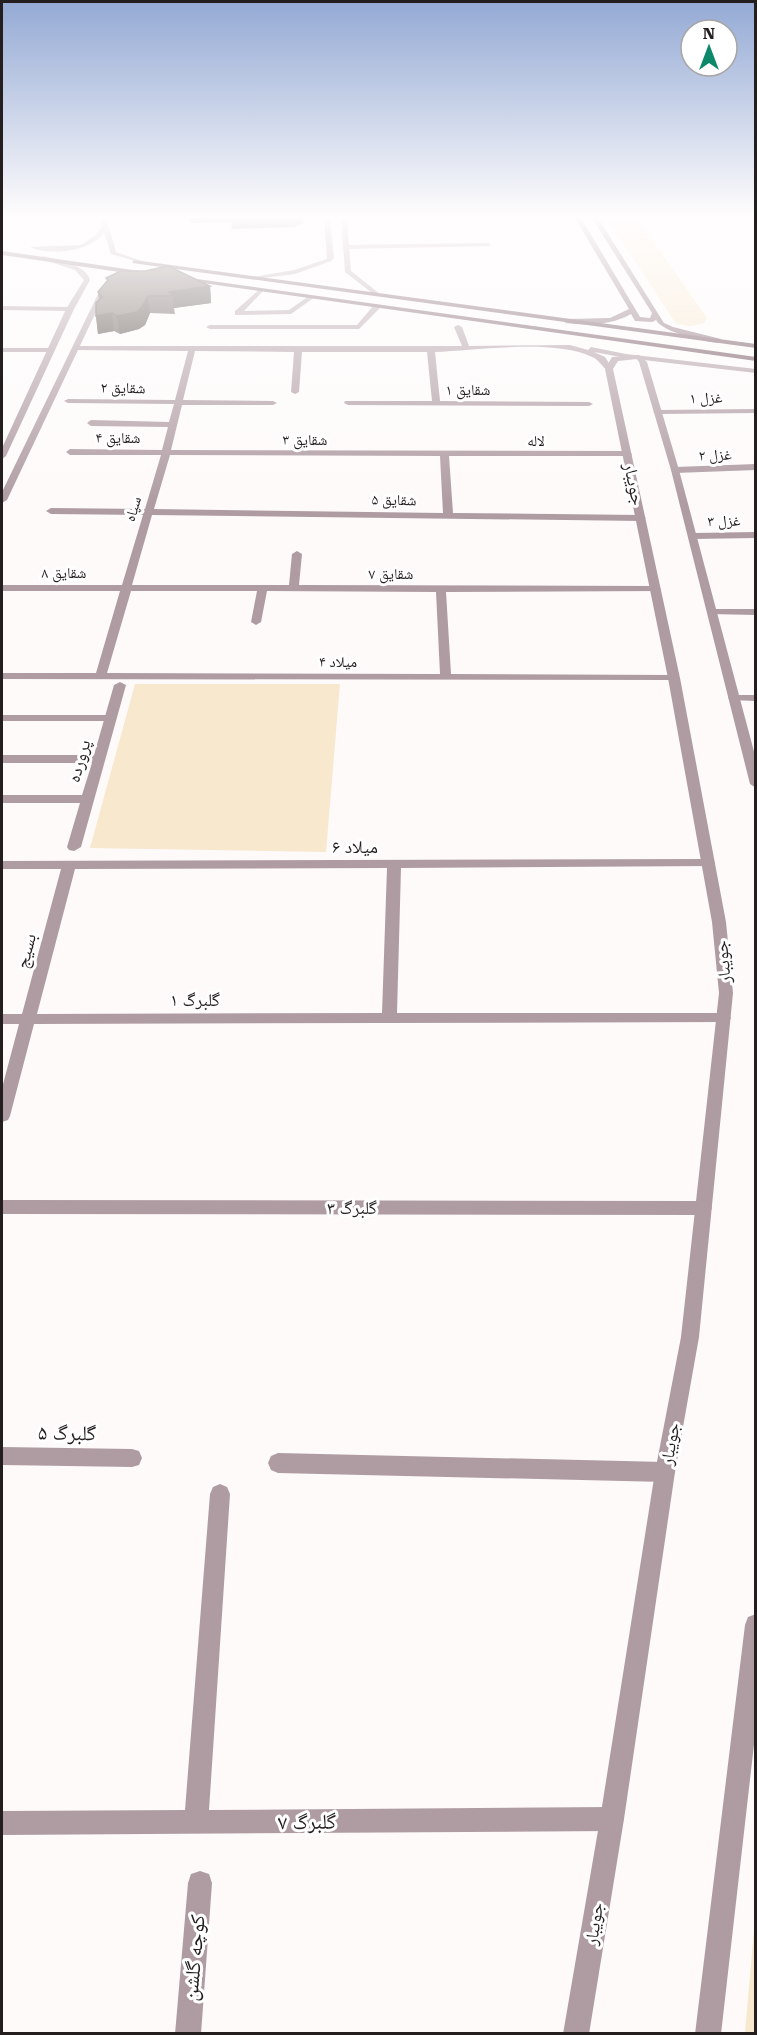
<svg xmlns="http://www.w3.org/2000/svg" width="757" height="2035" font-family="'Roboto Serif','Noto Naskh Arabic',serif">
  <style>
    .green { fill: #f7e8ce }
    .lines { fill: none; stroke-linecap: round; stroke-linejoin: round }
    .service { fill: #af9ca3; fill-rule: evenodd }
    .minor { fill: #af9ca3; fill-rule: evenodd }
    .tertiary { fill: #af9ca3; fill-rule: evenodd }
    .secondary { fill: #8a6f79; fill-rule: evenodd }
    .primary { fill: #6f505c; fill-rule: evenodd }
    .wall { fill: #594e48 }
    .shaded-wall { fill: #49403b }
    .building { fill: #685b54; stroke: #49403b; stroke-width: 1.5 }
    .labels { text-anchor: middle; stroke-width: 6; stroke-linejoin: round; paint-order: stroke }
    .far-street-label { font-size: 15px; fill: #241e1e; stroke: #fff }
    .street-label { font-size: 18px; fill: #241e1e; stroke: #fff }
    .near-street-label { font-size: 21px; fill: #241e1e; stroke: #fff }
  </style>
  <rect width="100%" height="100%" fill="#fefafa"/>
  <path class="green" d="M607 218H637L707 318 704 323 691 326 676 324Z
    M135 684H340L326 852 90 848Z
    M755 1918V2033H745Z"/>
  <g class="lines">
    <path class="service" d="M2 715H110L115 718 110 721H2Z"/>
    <path class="minor" d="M489 243 491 246 345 249 342 247 345 245Z
      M261 288 263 291 244 311 289 310 309 296 315 297 291 314 235 315V311Z
      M374 305 381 307 359 329H210L206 327 210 325H357Z
      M2 306 70 307 74 309 70 311 2 310Z
      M458 325 462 327 469 346 570 345 588 350 591 347 626 354 756 369V373L626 358 594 352 605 357 613 369 609 371C602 368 600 360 592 357 556 339 476 350 435 352L440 401 589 402 593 404 589 406 348 405 344 403 345 401H432L427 352H302L299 392 295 394 291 392 294 352 195 351 183 400 273 401 277 403 273 405H182L171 450 628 451 632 454 631 456H449L453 513 641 515 646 518 641 521 152 515 132 585H289L292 554 297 551 302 554 299 585 656 586 661 589 660 591 446 592 451 674 674 675 680 678 678 680 2 679V673H96L120 591H2V585H122L143 515 51 514 46 511 51 508 145 509 161 455H70L66 452 70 449 162 450 168 427 91 426 87 423 91 420 169 422 174 404 68 403 64 401 68 399 175 400 188 351 76 350H73V346H462L454 327ZM170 455 440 456 443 513 154 509ZM131 591H257L251 622 256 625 261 622 267 591 436 592 440 674 107 673Z
      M2 348H51L55 350 51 352H2Z
      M756 409V413L657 414 653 412 657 410Z
      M756 464V470L675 473 671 470 675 467Z
      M756 532V538L693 539 688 536 693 533Z
      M713 609H756V615L709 614 708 612Z
      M120 682 126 685 81 847 74 851 69 850 67 847 80 803H2V795H82L92 763H2V755H94L114 685Z
      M734 695H756V701L730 700 728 698Z
      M708 859 713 860 715 863 713 866 401 868 397 1013H723L728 1014 731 1018 728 1022 34 1024 10 1116 8 1120 2 1122V1088L19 1024H2V1014H22L61 869H2V861ZM387 868 382 1013 37 1014 75 869Z
      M2 1200 703 1201 709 1203 712 1208 709 1213 703 1215 2 1214Z
      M2 1447 132 1449 139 1451 142 1458 139 1465 132 1467 2 1465Z
      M278 1453 665 1462 672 1465 675 1472 672 1479 665 1482 278 1473 271 1470 268 1463 271 1456Z
      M220 1484 227 1487 230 1494 209 1810 612 1807 620 1811 624 1819 620 1827 612 1831 2 1835V1811L185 1810 210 1494 213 1487Z
      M200 1871 209 1874 212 1883 201 2034H175L188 1883 191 1874Z"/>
    <path class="tertiary" d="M324 218H330L334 258 331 261 295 274 254 279V277L294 270 327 259Z
      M341 218H347L351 271 380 294V296H376L345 272Z
      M104 219 107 221 116 252 145 262V264L111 254 104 232C92 252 49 256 30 247L81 245 96 235 102 226 101 221Z
      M43 256C57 260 86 264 90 280L74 309 6 456 2 459V448L66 309 84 280 75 270 41 259Z
      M111 284 116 285 104 295 7 500 2 503V492L98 294Z
      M639 355 647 362 679 470 756 759V788L750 784 671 470 639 362 637 359 618 361 613 369 680 678 726 922 733 993 699 1337 675 1472 624 1819 589 2034H563L600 1819 655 1472 681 1337 719 993 712 922 668 678 605 369 612 357Z
      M756 1614V1727L721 2034H695L745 1625 748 1617Z"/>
    <path class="secondary" d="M575 218H581L640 317 650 318 652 313 592 218H598L664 323 673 327 721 339V343C707 343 662 332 656 320L652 322 635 321 631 314C612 325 587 326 565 323L568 319 610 318 629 309Z"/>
    <path class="primary" d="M2 251 147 272 150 274 147 276 2 255Z
      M134 260 756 344V348L132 263Z
      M183 277 756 357V361L181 280Z"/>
  </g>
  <path class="wall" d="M189 218H304L303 224 296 225V227L232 229 231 222 190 223Z
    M106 278 210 286 211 303 174 308 175 314 150 313 145 325 139 329 120 334 114 331 98 334 96 316 99 300 98 292 107 281Z"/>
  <path class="shaded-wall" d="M210 286 211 303 174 308 173 296 169 292Z
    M148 296 150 313 145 325 139 329 120 334 117 316Z
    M112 313 114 331 98 334 96 316Z"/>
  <path class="building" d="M168 266 210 286 169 292 173 296H148L142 307 137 312 117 316 112 313 96 316V303L102 297 98 292 108 280 106 278 121 271H145Z"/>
  <linearGradient id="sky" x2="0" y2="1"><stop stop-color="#93a9d4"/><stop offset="0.43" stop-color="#fffdfd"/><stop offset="1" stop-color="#fffdfd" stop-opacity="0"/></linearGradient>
  <rect width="757" height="503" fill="url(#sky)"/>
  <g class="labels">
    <g class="far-street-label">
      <text transform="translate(123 388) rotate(1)" y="5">شقایق ۲</text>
      <text x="468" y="395">شقایق ۱</text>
      <text transform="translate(706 398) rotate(-1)" y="5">غزل ۱</text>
      <text x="118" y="443">شقایق ۴</text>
      <text x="305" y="445">شقایق ۳</text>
      <text x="536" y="446">لاله</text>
      <text transform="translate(715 455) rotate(-2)" y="5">غزل ۲</text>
      <text transform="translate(394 500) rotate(1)" y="5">شقایق ۵</text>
      <text transform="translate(133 509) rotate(-73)" y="5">سپاه</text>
      <text transform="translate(724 521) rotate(-1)" y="5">غزل ۳</text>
      <text x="64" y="578">شقایق ۸</text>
      <text x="391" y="579">شقایق ۷</text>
      <text x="338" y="667">میلاد ۴</text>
    </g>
    <g class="street-label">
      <text transform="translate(634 484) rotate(78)" y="6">جویبار</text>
      <text transform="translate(79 761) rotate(-74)" y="6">پرورده</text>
      <text x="355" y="853">میلاد ۶</text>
      <text transform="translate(26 951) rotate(-75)" y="6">بسیج</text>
      <text transform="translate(723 962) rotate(-95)" y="6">جویبار</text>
      <text x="195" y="1006">گلبرگ ۱</text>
      <text x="352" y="1214">گلبرگ ۳</text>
      <text transform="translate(670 1444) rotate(-80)" y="6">جویبار</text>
      <text transform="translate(594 1924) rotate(-81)" y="6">جویبار</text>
    </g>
    <g class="near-street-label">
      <text transform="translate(67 1433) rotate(1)" y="7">گلبرگ ۵</text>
      <text transform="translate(307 1822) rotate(-1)" y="7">گلبرگ ۷</text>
      <text transform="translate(194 1958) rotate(-85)" y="7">کوچه گلشن</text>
    </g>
  </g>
  <rect width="757" height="2035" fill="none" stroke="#241e1e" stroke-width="6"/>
  <g transform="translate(709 48)"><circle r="28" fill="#ffffff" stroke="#a7a5a5" stroke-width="1.5"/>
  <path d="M0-4.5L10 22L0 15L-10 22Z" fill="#0c886a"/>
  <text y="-9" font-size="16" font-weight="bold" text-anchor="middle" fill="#241e1e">N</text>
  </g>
</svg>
